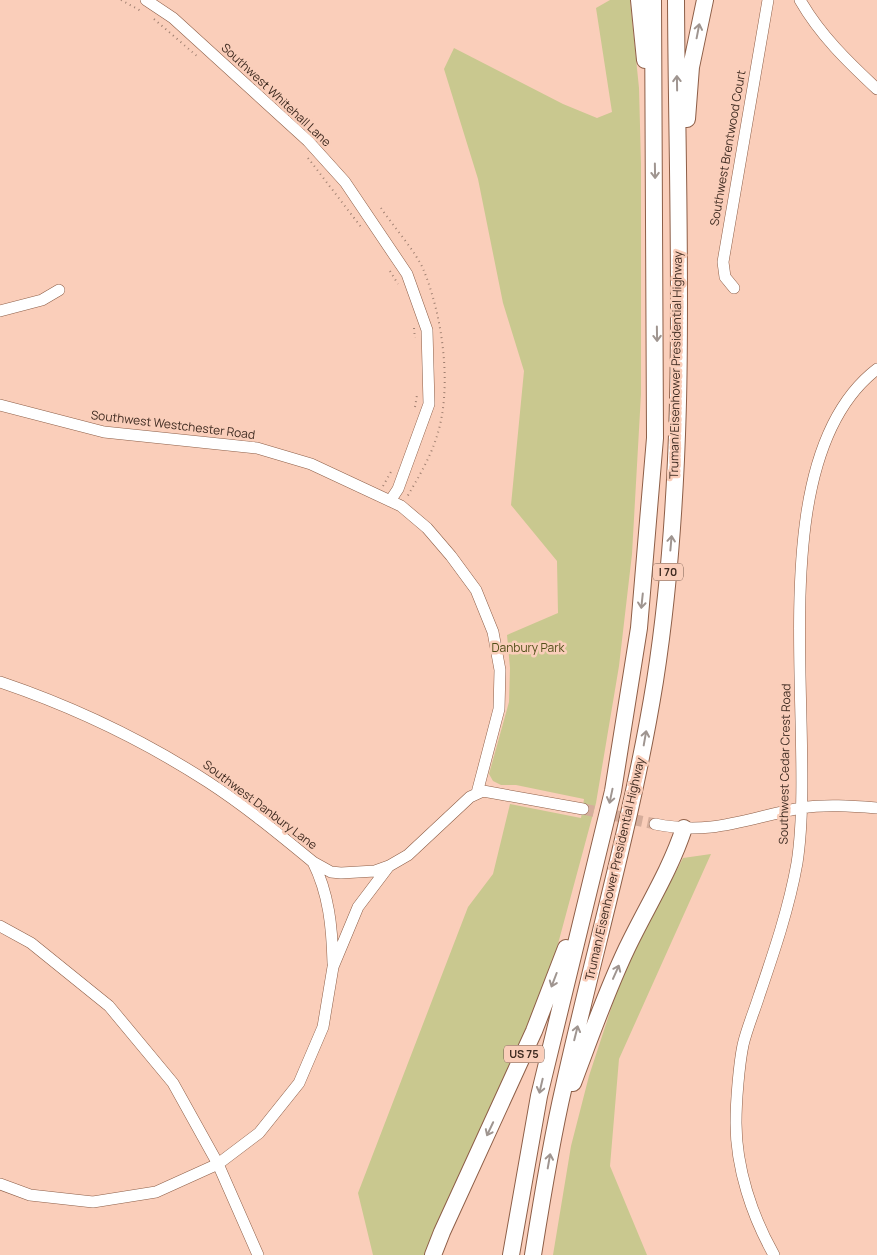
<svg xmlns="http://www.w3.org/2000/svg" width="877" height="1255" font-family="Manrope,sans-serif">
  <style>
    .green { fill: #c9c88f }
    .lines { fill: none; stroke-linecap: round; stroke-linejoin: round }
    .minor-tunnel { stroke: #d5ad9b; stroke-width: 11; stroke-dasharray: 11 5.5; stroke-linecap: butt }
    .minor-casing { stroke: #8d5e47; stroke-width: 12 }
    .highway-casing { stroke: #8d5e47; stroke-width: 18 }
    .path { stroke: #a08071; stroke-width: 2; stroke-dasharray: 1 4; stroke-linecap: butt }
    .minor { stroke: #fff; stroke-width: 11 }
    .highway { stroke: #fff; stroke-width: 16 }
    .oneway { stroke: #9f9590 }
    .labels { text-anchor: middle; stroke-width: 5; stroke-linejoin: round; paint-order: stroke }
    .shield { fill: #faceba; stroke: #775c4f; stroke-width: 1 }
    .shield-label { font-size: 11px; font-weight: bold; fill: #3f2b21 }
    .street-label { font-size: 12px; fill: #3f2b21; stroke: #faceba }
    .park-label { font-size: 12px; fill: #524f19; stroke: #faceba }
  </style>
  <rect width="100%" height="100%" fill="#faceba"/>
  <path class="green" d="M610 0H630L639 88 641 164V394L632 554 619 666 596 803 555 955 515 1059 425 1255H373L358 1193 468 907 493 874 510 804 581 818 584 799 516 785H501L493 781 489 774 509 702 510 668 507 635 558 613 557 561 511 505 524 371 503 303 478 179 444 69 454 48 563 104 597 118 612 112 596 8Z
    M711 854 619 1059 610 1166 647 1255H553L571 1146 589 1076 623 972 683 858Z"/>
  <g class="lines">
    <path class="minor-tunnel" d="M583 809 655 824"/>
    <g class="minor-casing">
      <path id="minor" d="M146 0 173 18 308 141 345 182 407 274 427 330 429 404 398 489 390 501
        M800 0C820 35 848 62 877 89
        M734 288 725 277 723 262 768 0
        M0 311 42 300 59 290
        M0 405 104 432 257 448 311 464 401 506 427 528 451 556 476 590 493 632 500 670 499 709 477 793
        M0 682C74 707 143 740 208 782 245 806 279 834 313 862L331 872 341 873 375 871 389 866 408 855 470 797 483 791 583 809
        M655 824C712 836 747 818 801 808 825 804 852 806 877 808
        M313 862C329 894 332 927 333 963
        M0 926 31 943 109 1006 173 1083 218 1164 258 1255
        M0 1184 30 1195 93 1202 156 1192 218 1164 259 1133 299 1083 323 1027 333 967 358 907 389 866
        M774 1255C752 1216 736 1168 736 1123 736 1101 739 1065 743 1045 747 1028 754 1012 759 996 774 952 789 908 797 863 818 728 757 461 877 369"/>
    </g>
    <g class="highway-casing">
      <path id="highway" d="M639 0 645 60
        M687 119 691 67 705 0
        M573 1083C590 1038 606 992 627 948 646 908 670 871 684 828
        M433 1255 442 1232 534 1031 566 948
        M511 1255 539 1096 613 791 639 628 655 438 653 0
        M533 1255C542 1198 551 1142 564 1086 594 950 633 818 655 681 690 456 677 227 676 0"/>
    </g>
    <path class="path" d="M121 0 141 11
      M154 19 198 57
      M308 158 361 227
      M381 208C393 226 417 253 424 271 443 318 453 390 436 439 429 460 418 478 407 497
      M390 271 398 284
      M414 328 415 338
      M415 407 417 395
      M383 486 392 470"/>
    <use href="#minor" class="minor"/>
    <use href="#highway" class="highway"/>
  </g>
  <defs><path id="oneway-shaft" d="M-6 0H5M1.5-3L5.5 0L1.5 3" fill="none" stroke-width="1.6" stroke-linecap="round" stroke-linejoin="round" transform="scale(1.25)"/></defs>
  <g class="oneway">
    <use href="#oneway-shaft" transform="translate(698 31) rotate(-79)"/>
    <use href="#oneway-shaft" transform="translate(677 83) rotate(-91)"/>
    <use href="#oneway-shaft" transform="translate(655 171) rotate(89)"/>
    <use href="#oneway-shaft" transform="translate(657 334) rotate(89)"/>
    <use href="#oneway-shaft" transform="translate(671 543) rotate(-85)"/>
    <use href="#oneway-shaft" transform="translate(642 601) rotate(96)"/>
    <use href="#oneway-shaft" transform="translate(645 738) rotate(-80)"/>
    <use href="#oneway-shaft" transform="translate(611 796) rotate(102)"/>
    <use href="#oneway-shaft" transform="translate(616 972) rotate(-66)"/>
    <use href="#oneway-shaft" transform="translate(554 980) rotate(111)"/>
    <use href="#oneway-shaft" transform="translate(576 1033) rotate(-76)"/>
    <use href="#oneway-shaft" transform="translate(541 1086) rotate(103)"/>
    <use href="#oneway-shaft" transform="translate(490 1129) rotate(115)"/>
    <use href="#oneway-shaft" transform="translate(549 1161) rotate(-80)"/>
  </g>
  <g class="labels">
    <g class="shield">
      <rect x="653" y="563.5" width="30" height="17" rx="4"/>
      <rect x="504" y="1045.5" width="40" height="17" rx="4"/>
    </g>
    <g class="shield-label">
      <text x="668" y="576">I 70</text>
      <text x="524" y="1058">US 75</text>
    </g>
    <g class="street-label">
      <text transform="translate(276 95) rotate(43)" y="4">Southwest Whitehall Lane</text>
      <text transform="translate(728 148) rotate(-80)" y="4">Southwest Brentwood Court</text>
      <text transform="translate(676 365) rotate(-89)" y="4">Truman/Eisenhower Presidential Highway</text>
      <text transform="translate(173 425) rotate(7)" y="4">Southwest Westchester Road</text>
      <text transform="translate(785 764) rotate(-89)" y="4">Southwest Cedar Crest Road</text>
      <text transform="translate(260 805) rotate(37)" y="4">Southwest Danbury Lane</text>
      <text transform="translate(615 869) rotate(-77)" y="4">Truman/Eisenhower Presidential Highway</text>
    </g>
    <g class="park-label">
      <text x="528" y="652">Danbury Park</text>
    </g>
  </g>
</svg>
